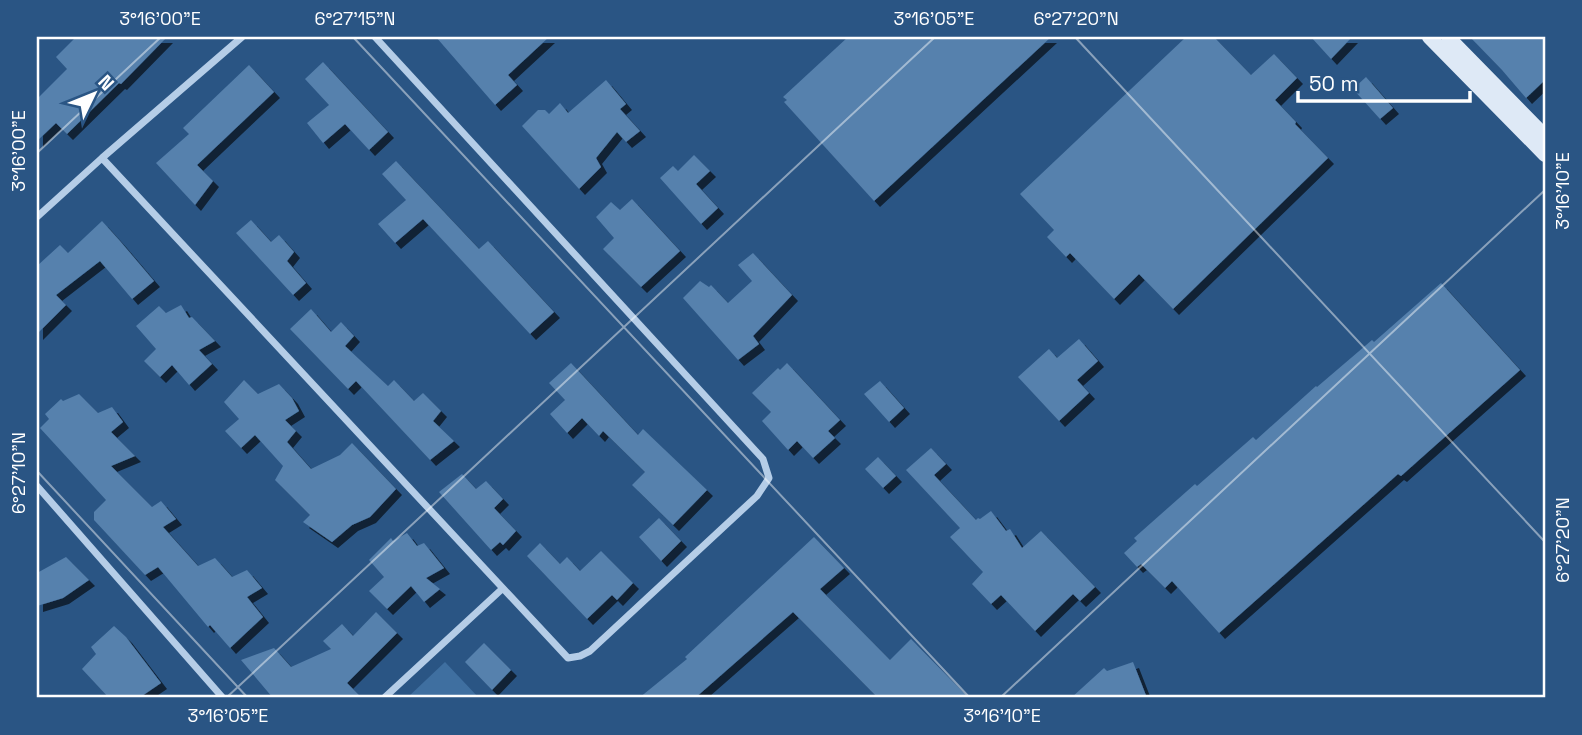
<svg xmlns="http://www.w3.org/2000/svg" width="1582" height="735" font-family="'Space Grotesk',sans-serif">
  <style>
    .green { fill: #3f6fa0 }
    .building { fill: #5681ad; filter: url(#shadow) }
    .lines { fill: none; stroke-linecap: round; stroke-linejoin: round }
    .minor { stroke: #b5cde7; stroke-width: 7 }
    .secondary { stroke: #dee9f6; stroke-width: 14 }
    .ticks { fill: none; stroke: #fff; stroke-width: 2; stroke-opacity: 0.45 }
    .neatline { fill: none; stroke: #fff; stroke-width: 2.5 }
    .ticks-label { font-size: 18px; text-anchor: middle; fill: #fff }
  </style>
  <defs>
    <filter id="shadow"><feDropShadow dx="6" dy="6" stdDeviation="0" flood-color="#0009"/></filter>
  </defs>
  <rect width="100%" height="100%" fill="#2a5584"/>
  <path class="green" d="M445 662 479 698H407Z"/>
  <path class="building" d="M76 37H167L121 84 119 83 67 134 56 123 37 141V99L67 69 56 57Z
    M436 37H549L508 75 517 85 495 105Z
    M848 37H1051L874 201 784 102 787 100 783 97Z
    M1186 37H1214L1251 75 1274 54 1297 78 1275 100 1296 122 1295 124 1328 158 1173 309 1139 274 1114 299 1070 253 1066 257 1047 237 1054 230 1020 194Z
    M1311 37H1352L1331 59Z
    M1470 37H1545V80L1526 98 1502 70Z
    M323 62 388 132 369 150 345 124 323 143 307 123 329 105 305 79Z
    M249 65 274 92 197 165 213 181 195 205 156 163 189 134 183 128Z
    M1366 77 1393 108 1380 119 1353 89Z
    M606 80 626 104 620 109 640 131 626 142 617 132 596 158 601 167 579 189 522 126 538 110H545L549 114 560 103 568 113Z
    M694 155 710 171 696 184 718 208 701 224 660 178 673 166 678 171Z
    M396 161 479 249 488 241 554 312 530 334 423 219 395 243 378 224 406 200 382 174Z
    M632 199 680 251 641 287 603 249 614 238 596 217 611 202 620 210Z
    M251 220 271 242 279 235 294 252 287 261 306 283 293 295 236 233Z
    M102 221 120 241 154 281 132 299 100 261 56 295 66 305 37 334V266L60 245 68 253Z
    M753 253 792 295 753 336 759 344 738 360 683 298 700 281 709 287 711 285 728 303 752 281 738 265Z
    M1441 283 1520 370 1401 476 1398 474 1219 633 1172 581 1165 588 1141 564 1137 567 1124 553 1137 541 1134 538 1195 484 1197 486 1253 437 1256 440 1316 386 1317 387 1372 340 1374 342Z
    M181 305 189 318 192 317 215 341 199 350 212 364 189 385 172 365 160 377 144 361 156 349 136 326 159 306 166 313Z
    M311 309 331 332 341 322 354 336 345 346 388 386 394 380 414 401 423 393 441 411 433 421 454 441 430 460 356 381 348 389 290 329Z
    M1079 339 1098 361 1077 380 1089 393 1059 421 1018 377 1049 349 1057 358Z
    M571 363 638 435 643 429 707 490 673 525 632 485 645 472 603 431 599 436 582 418 567 433 550 414 565 400 549 383Z
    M787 363 840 420 828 431 835 438 813 458 797 441 788 450 762 421 771 412 752 393 778 368 780 370Z
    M244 380 258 394 279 384 292 398 299 411 285 420 296 431 287 442 311 469 340 455 352 443 396 489 370 517 352 525 332 542 303 522 310 515 275 480 283 466 255 435 241 448 225 431 239 419 224 402Z
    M880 381 904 408 889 422 864 394Z
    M79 394 98 413 112 407 123 422 111 432 135 456 111 466 152 507 161 501 176 519 163 527 198 566 215 558 232 577 247 570 262 588 247 597 263 617 230 648 210 625 208 627 158 567 145 575 94 520V512L106 500 40 428 49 419 45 414 61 399 63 401Z
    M931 448 946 464 934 475 976 520 978 518 980 519 991 511 1006 531 1010 529 1022 548 1041 531 1095 587 1080 601 1073 594 1035 631 1001 595 991 604 972 584 983 572 950 537 960 528 906 470Z
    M878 457 896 476 883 488 865 469Z
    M462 474 476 489 486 481 503 499 494 508 516 531 503 545 500 542 491 550 439 492Z
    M659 518 681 541 661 561 639 537Z
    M407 533 417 546 424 543 444 568 426 578 440 589 424 602 411 586 387 609 369 591 384 577 369 560 391 538 393 541Z
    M814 537 844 568 820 589 890 660 911 639 969 698H878L793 612 695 698H639L687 659 685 657Z
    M540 543 560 564 567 557 580 571 601 551 633 583 617 600 612 595 587 619 527 556Z
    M66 557 89 580 63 598 37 606V573Z
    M376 612 397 633 347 683 362 698H273L241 660 274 648 291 667 331 649 323 641 342 624 353 636Z
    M114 626 126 637 161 683 139 698H109L82 669 96 654 91 647Z
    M484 643 511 670 492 690 465 662Z
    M1133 662 1147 698H1071L1104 668 1107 671Z"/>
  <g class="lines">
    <path class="minor" d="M102 158 568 658 580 656 590 651 757 496 769 478 763 459 375 37
      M37 217 102 158 242 37
      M37 486 223 698
      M384 698 502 589"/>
    <path class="secondary" d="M1429 37 1545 155
      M1448 37 1545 136"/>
  </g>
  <path class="ticks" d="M353 37 970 698M1075 37 1545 542M37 153 161 37M37 471 248 698M226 698 935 37M1000 698 1545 190"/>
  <rect width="1582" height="735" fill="none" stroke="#2a5584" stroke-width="77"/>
  <g transform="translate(94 94) rotate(47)" stroke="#2a5584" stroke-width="5" paint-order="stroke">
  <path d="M0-5L12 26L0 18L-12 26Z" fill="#ffffff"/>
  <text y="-10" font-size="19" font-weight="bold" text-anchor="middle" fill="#ffffff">N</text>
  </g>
  <path d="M1298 91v10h172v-10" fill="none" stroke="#ffffff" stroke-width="3.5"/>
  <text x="1309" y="91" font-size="21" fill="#ffffff" stroke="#2a5584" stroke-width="5" paint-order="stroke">50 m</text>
  <rect x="38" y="38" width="1506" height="658" class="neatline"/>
  <g class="ticks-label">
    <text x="160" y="25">3°16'00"E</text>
    <text x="355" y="25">6°27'15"N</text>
    <text x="934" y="25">3°16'05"E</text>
    <text x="1076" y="25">6°27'20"N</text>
    <text transform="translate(19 151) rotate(-90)" y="6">3°16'00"E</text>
    <text transform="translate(1563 191) rotate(-90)" y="6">3°16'10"E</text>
    <text transform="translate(19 473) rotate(-90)" y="6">6°27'10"N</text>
    <text transform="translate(1563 540) rotate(-90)" y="6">6°27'20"N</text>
    <text x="228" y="722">3°16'05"E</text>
    <text x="1002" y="722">3°16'10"E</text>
  </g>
</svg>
